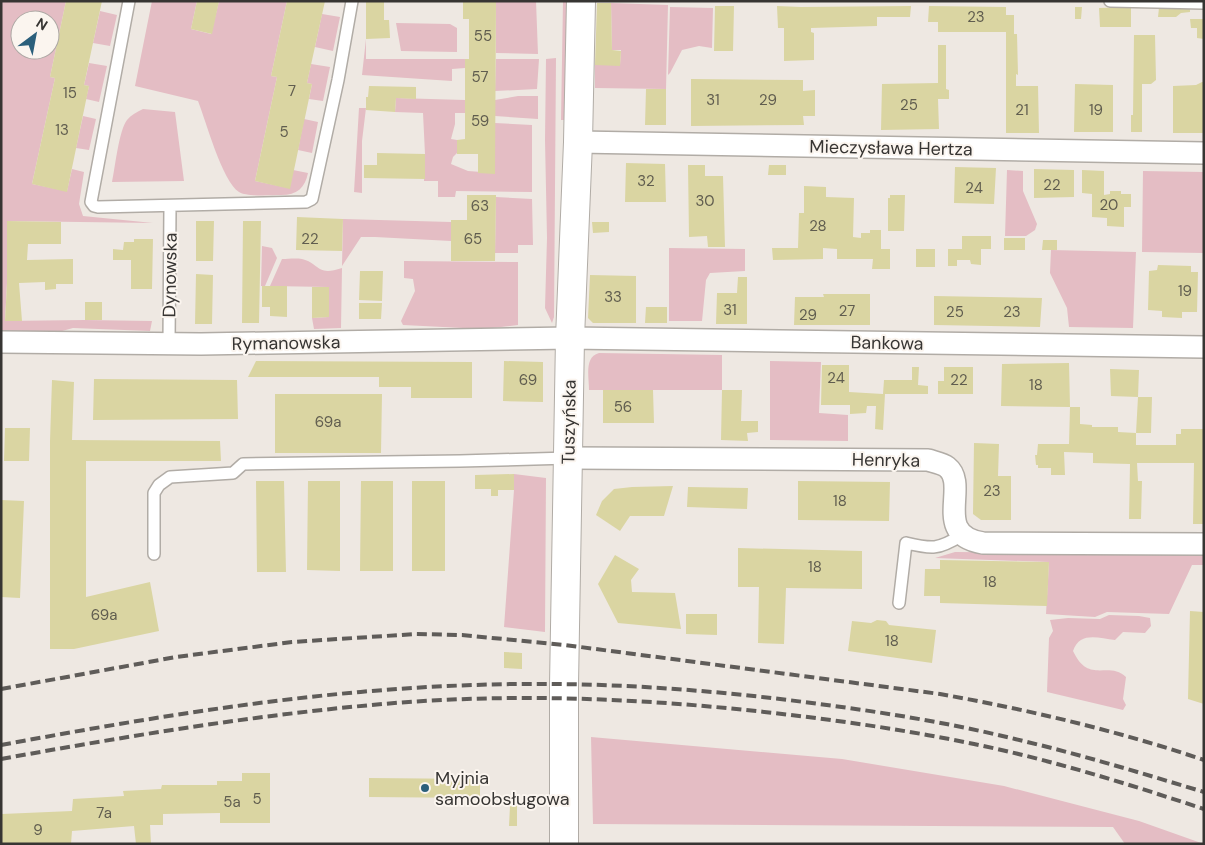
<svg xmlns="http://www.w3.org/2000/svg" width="1205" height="845" font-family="'DM Sans',sans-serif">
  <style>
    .green { fill: #e4bdc4; fill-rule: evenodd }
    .building { fill: #dad5a2 }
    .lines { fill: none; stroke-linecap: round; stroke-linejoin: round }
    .service-casing { stroke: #b1aca6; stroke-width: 14 }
    .minor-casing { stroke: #b1aca6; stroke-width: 24 }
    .tertiary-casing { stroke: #b1aca6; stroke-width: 30 }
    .service { stroke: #fff; stroke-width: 11 }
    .minor { stroke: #fff; stroke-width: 21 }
    .tertiary { stroke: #fff; stroke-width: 28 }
    .rail { stroke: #5f5c59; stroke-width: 4; stroke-dasharray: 10 5; stroke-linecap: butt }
    .poi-dot { fill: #2b5f7b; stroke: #fbf5ef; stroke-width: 2 }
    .labels { text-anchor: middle; stroke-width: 4; stroke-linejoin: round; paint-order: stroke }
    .number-label { font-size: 15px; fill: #605d4f }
    .street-label { font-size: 18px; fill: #373533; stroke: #fbf5ef }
    .poi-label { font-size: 18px; fill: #373533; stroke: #fbf5ef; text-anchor: start }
  </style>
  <rect width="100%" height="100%" fill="#eee8e2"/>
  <path class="green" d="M1 1H66L50 77 55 78 32 184 67 191 72 169 84 172 79 204 83 216 153 223 7 221V283L5 321 85 320 152 321 150 331 73 328 44 336 1 334ZM20 20H50V50H20Z
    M152 1H197L191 29 211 34 219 1H287L271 76 277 77 255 181 289 188 293 170 308 173C305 188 297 195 281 195 271 195 247 197 239 192 222 181 206 121 198 101L135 86Z
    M496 1H536L538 54 496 53Z
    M563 1H569L567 120H561Z
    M611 3 668 5 666 89 595 88V65H620L621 50H612Z
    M670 7 713 8 712 48 699 46 682 50 670 73 668 75Z
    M100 11 117 15 110 46 93 43Z
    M322 14 340 17 333 51 315 47Z
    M396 23 450 24 457 28V52L401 51Z
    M366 39V59H465V68L452 69V81L362 75Z
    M556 58 554 317 552 323 545 308 547 238 545 140 546 59Z
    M496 59H539L537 89 495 91Z
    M89 63 107 66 99 102 86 99 89 86 84 85Z
    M311 64 330 67 323 101 309 99 312 84 307 83Z
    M518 96H538V119L495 116V100Z
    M396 98 465 100V113H455V124L451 139 457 140V153L453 157 451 164 468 171 495 173V123L532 125V192L456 191 455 197H438V181H424L425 154 423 113 395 112Z
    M359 108H366L362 141V193L354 192Z
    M143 109 175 112 184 181 112 182C115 168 119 130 127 120 131 115 137 112 143 109Z
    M83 116 96 119 89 150 76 148Z
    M304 119 318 122 312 153 298 150Z
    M1007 170 1023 171V191L1037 224 1035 230 1026 236H1005Z
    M1143 171 1204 172V253L1142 252Z
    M496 197 532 199 533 245H518V253H495Z
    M343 219 451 222V241L375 237H361L342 266Z
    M262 246 272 248 277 258 265 286H261Z
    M669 248 745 249V271L710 273 706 280 702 321H669Z
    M1051 250 1136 252 1133 328 1069 327 1067 308 1050 273Z
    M282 259C288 259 295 258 302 259 320 263 316 277 342 268L341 328 314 329 312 318 328 317V287L270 286Z
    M404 261 518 262V325L483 329 403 325 401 321 415 291 413 279 404 278Z
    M599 353 722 355V390H589C589 377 584 357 599 353Z
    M770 361 821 362 819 413 848 415V441L770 440Z
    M514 474 546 478 545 632 504 627 514 490Z
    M955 552 1204 554V565H1192L1169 614 1107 612 1095 617 1046 614 1049 562 935 558Z
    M1109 615 1139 616 1150 618 1151 626 1145 633 1123 632 1115 640C1098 638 1080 631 1073 651 1089 685 1108 660 1126 677L1123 699 1126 705 1123 710 1047 692 1049 638 1053 631 1050 620 1068 618 1100 619Z
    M591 737 842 759 1004 786 1139 821 1204 844H1125L1113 827 593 824Z"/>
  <path class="building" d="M66 1H102L84 85 89 86 67 192 32 184 55 78 50 77Z
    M197 1H219L212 34 191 29Z
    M287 1H325L307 83 312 84 290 189 255 181 277 77 271 76Z
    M366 1H384V20H389L390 38 366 39Z
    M463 1H496L495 174 478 173V154H457V140L465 139V59H469V19H463Z
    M597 3H611L612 50 621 51 620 66 595 65Z
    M715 6H734L733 51H714Z
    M777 6 801 7 911 6 910 17H877V26L811 28V32L814 33V60L784 61V28H778Z
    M929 6 1006 7V15H1014V34H1017L1018 75 1016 74V86H1038L1039 133H1006V32H938V22H928Z
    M1075 7H1082L1081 19H1075Z
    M1131 7V27H1100L1099 8Z
    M1159 8 1190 9V12L1181 13 1176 17H1158Z
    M1190 19H1204V39L1197 38V28H1191Z
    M1134 35H1155L1156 80 1151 84H1142V132H1131V115H1133Z
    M938 45H946V89L949 90V99H938L939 129 881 130 882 84 938 83Z
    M691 79 803 80V91L815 90V116H803L804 125 691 126Z
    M1202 82H1204V133H1173V86L1196 85Z
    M1075 84 1113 85V132H1074Z
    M369 86 416 87V99L396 98 395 112 366 110V97H368Z
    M646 89H666V125H645Z
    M377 153 425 154V179L364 178V165H377Z
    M626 163 665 164 666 202H625Z
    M688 165H705V176H723L725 247H708L707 236 689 237Z
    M769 165H786V175H768Z
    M955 167 996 168 994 204 954 203Z
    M1034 169 1074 170V197L1034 198Z
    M1082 170 1104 171V195L1110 194V191H1121V194H1131V207H1124V227L1107 226V218L1092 217V194L1082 193Z
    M804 186 826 187V197L854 198 853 237 861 238V233H870V230H881V249H890V269H872L873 259H837V249L823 248V259L773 260 772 248H798L799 213H804Z
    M467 195H496L495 261H451V220H467Z
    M890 195H905L904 231H888V198H890Z
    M297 217 343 219 342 251 296 250Z
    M7 221 61 222V244H28L27 260 73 259V284H56V289L45 290V282L19 283 22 321H5L7 283Z
    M196 221H214L213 261H196Z
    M243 221H261L259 323H242Z
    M592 222H609V232L593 233Z
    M962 236H991V249H981V265L971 264 970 260H957V266H948V249H962Z
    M1004 238H1025V250H1004Z
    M134 239H153L152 289H131V260H113V249L123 250 124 242H134Z
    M1043 240H1057V250H1042Z
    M916 249H935V267H916Z
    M1158 265 1191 266V272H1198L1197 312H1182V318L1162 317V311L1148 310 1149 271 1157 270Z
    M360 271H383L382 301 359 300Z
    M196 274 213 275 212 324H195Z
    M590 275 636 276V323H593L588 318Z
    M738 277H747V324H716L717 293H737Z
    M262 286H287V317L270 316V307H262Z
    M312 287H329V317L312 318Z
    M823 294H870V325H794L795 297H824Z
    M934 296 1042 298 1040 327 934 325Z
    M85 302H102V320H85Z
    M359 303H382L381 319H359Z
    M646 307H667V323H645Z
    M256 361 472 362V398H411V387H379V377H248Z
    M504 361 543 362V402L503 401Z
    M1069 363 1070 407 1001 406 1002 364Z
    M822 365H849V392L883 394 884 380H912V367H919L918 385 928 386V394H885L883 430 875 429 876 406H867L866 413 850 414V405H821Z
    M944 367H973V394H938V381H944Z
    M1110 369 1139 370 1138 397 1111 396Z
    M94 379 237 380 238 419 93 420Z
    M52 380 74 382 72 440 220 441 221 461H86V597L150 582 159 631 74 649H50V441Z
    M603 390H653L654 423H603Z
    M722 390H742L741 421H758V432L747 433 748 441 721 440Z
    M275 394H382L381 453H275Z
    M1138 397H1152L1151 433H1136Z
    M1070 407H1080V424L1092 425V427H1118V432L1136 433V445H1176V434H1181V429H1204V524H1193L1194 463H1137L1138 481H1142L1141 519H1129L1130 464 1093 463V453L1064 452 1065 475H1051V468H1038V465H1036L1035 455H1037L1038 444H1069Z
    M5 428H30L29 461H4Z
    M974 443 999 444 998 476H1011V520H981L973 514Z
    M514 474V490H498V496H491V489H475V475Z
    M256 481H284L286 572H257Z
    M308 481H340V571L307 570Z
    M361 481H393V571H360Z
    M412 481H445V571H412Z
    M798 481 890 482 889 521 798 520Z
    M673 486 664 516H630L620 531 596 515 602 501 614 489 632 487Z
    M688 487 748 488 747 509 687 507Z
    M1 500 24 501 20 598 1 597Z
    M738 548 862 551V589L786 588 784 644 758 643 759 587H738Z
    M615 555 639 569 631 580 632 592 675 593 681 629 618 623 598 584Z
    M940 560 1049 562 1047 606 940 603V596H924L925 569H940Z
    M1190 611 1204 612V704L1188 699Z
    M686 614H717V635L686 634Z
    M877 620 886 621 889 625 936 630 932 663 848 651 852 621 871 623Z
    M504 652 522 653V669L504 668Z
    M242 773H270V823H220V813L163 814V825H150L151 844H136L134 826 72 831 71 844H1L2 814 72 811 73 799 124 796 123 791 161 789 162 785H217V781H242Z
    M369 778 480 779V798L369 797Z
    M510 806H517V826H509Z"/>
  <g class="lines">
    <g class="service-casing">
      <path id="service" d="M129 1 91 202 94 206 98 207 306 202 312 199 338 80 352 1
        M1110 1 1203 3
        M169 344 170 206
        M154 554V493L159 485 170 477 233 473 243 464 460 461 569 458
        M899 603 906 543C932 549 938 550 962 535"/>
    </g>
    <g class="minor-casing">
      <path id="minor" d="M578 142 1204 153
        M1 342 201 344 570 338 1204 347
        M569 458 928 460C934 462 942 463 947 467 970 485 931 535 983 543L1204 544"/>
    </g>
    <g class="tertiary-casing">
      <path id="tertiary" d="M564 844V685L570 338 578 142 581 1"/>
    </g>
    <use href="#service" class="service"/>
    <use href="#minor" class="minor"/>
    <use href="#tertiary" class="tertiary"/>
    <path class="rail" d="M1 689 176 657 292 642 416 634 462 635 565 645 940 694C1030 710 1118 731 1204 760
      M1 745C158 716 315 690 474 685 585 681 695 688 804 702 875 711 946 722 1015 739 1079 754 1141 773 1204 792
      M1 759C128 736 255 715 383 704 521 692 661 699 799 716 857 723 916 732 974 744 1052 760 1128 784 1204 809"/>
  </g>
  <circle class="poi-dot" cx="425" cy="788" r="5"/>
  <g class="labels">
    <g class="number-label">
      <text x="976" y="22">23</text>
      <text x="483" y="41">55</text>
      <text x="480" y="82">57</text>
      <text x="292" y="96">7</text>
      <text x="70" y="98">15</text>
      <text x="713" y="105">31</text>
      <text x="768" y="105">29</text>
      <text x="909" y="110">25</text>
      <text x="1022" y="115">21</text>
      <text x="1096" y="115">19</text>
      <text x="480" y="126">59</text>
      <text x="62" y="135">13</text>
      <text x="284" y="137">5</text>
      <text x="646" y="186">32</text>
      <text x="1052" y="190">22</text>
      <text x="974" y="193">24</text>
      <text x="705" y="206">30</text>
      <text x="1109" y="210">20</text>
      <text x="480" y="211">63</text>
      <text x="818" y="231">28</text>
      <text x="310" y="244">22</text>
      <text x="473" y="244">65</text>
      <text x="1185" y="296">19</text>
      <text x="613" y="302">33</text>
      <text x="730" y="315">31</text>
      <text x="847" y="316">27</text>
      <text x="955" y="317">25</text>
      <text x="1012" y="317">23</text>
      <text x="808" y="320">29</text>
      <text x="836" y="383">24</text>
      <text x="528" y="385">69</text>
      <text x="959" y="385">22</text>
      <text x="1036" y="390">18</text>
      <text x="623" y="412">56</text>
      <text x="328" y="427">69a</text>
      <text x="992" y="496">23</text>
      <text x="840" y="506">18</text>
      <text x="815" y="572">18</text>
      <text x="990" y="587">18</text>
      <text x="104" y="620">69a</text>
      <text x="892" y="646">18</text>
      <text x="257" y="804">5</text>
      <text x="232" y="807">5a</text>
      <text x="104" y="818">7a</text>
      <text x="38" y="835">9</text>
    </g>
    <g class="street-label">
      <text transform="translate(891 148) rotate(1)" y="6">Mieczysława Hertza</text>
      <text transform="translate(170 275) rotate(-89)" y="6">Dynowska</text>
      <text transform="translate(286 343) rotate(-1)" y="6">Rymanowska</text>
      <text transform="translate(887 343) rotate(1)" y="6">Bankowa</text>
      <text transform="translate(569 422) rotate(-89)" y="6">Tuszyńska</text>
      <text transform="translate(886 460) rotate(1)" y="6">Henryka</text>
    </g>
    <g class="poi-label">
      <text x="435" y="784">Myjnia<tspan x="435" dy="21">samoobsługowa</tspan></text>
    </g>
  </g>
  <rect width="1205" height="845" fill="none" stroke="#373533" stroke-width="5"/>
  <g transform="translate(35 35) rotate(32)"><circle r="24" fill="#fbf5ef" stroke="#ada8a4"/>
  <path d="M0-4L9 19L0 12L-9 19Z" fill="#2b5f7b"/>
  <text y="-8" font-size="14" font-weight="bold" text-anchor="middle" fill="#373533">N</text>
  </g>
</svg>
